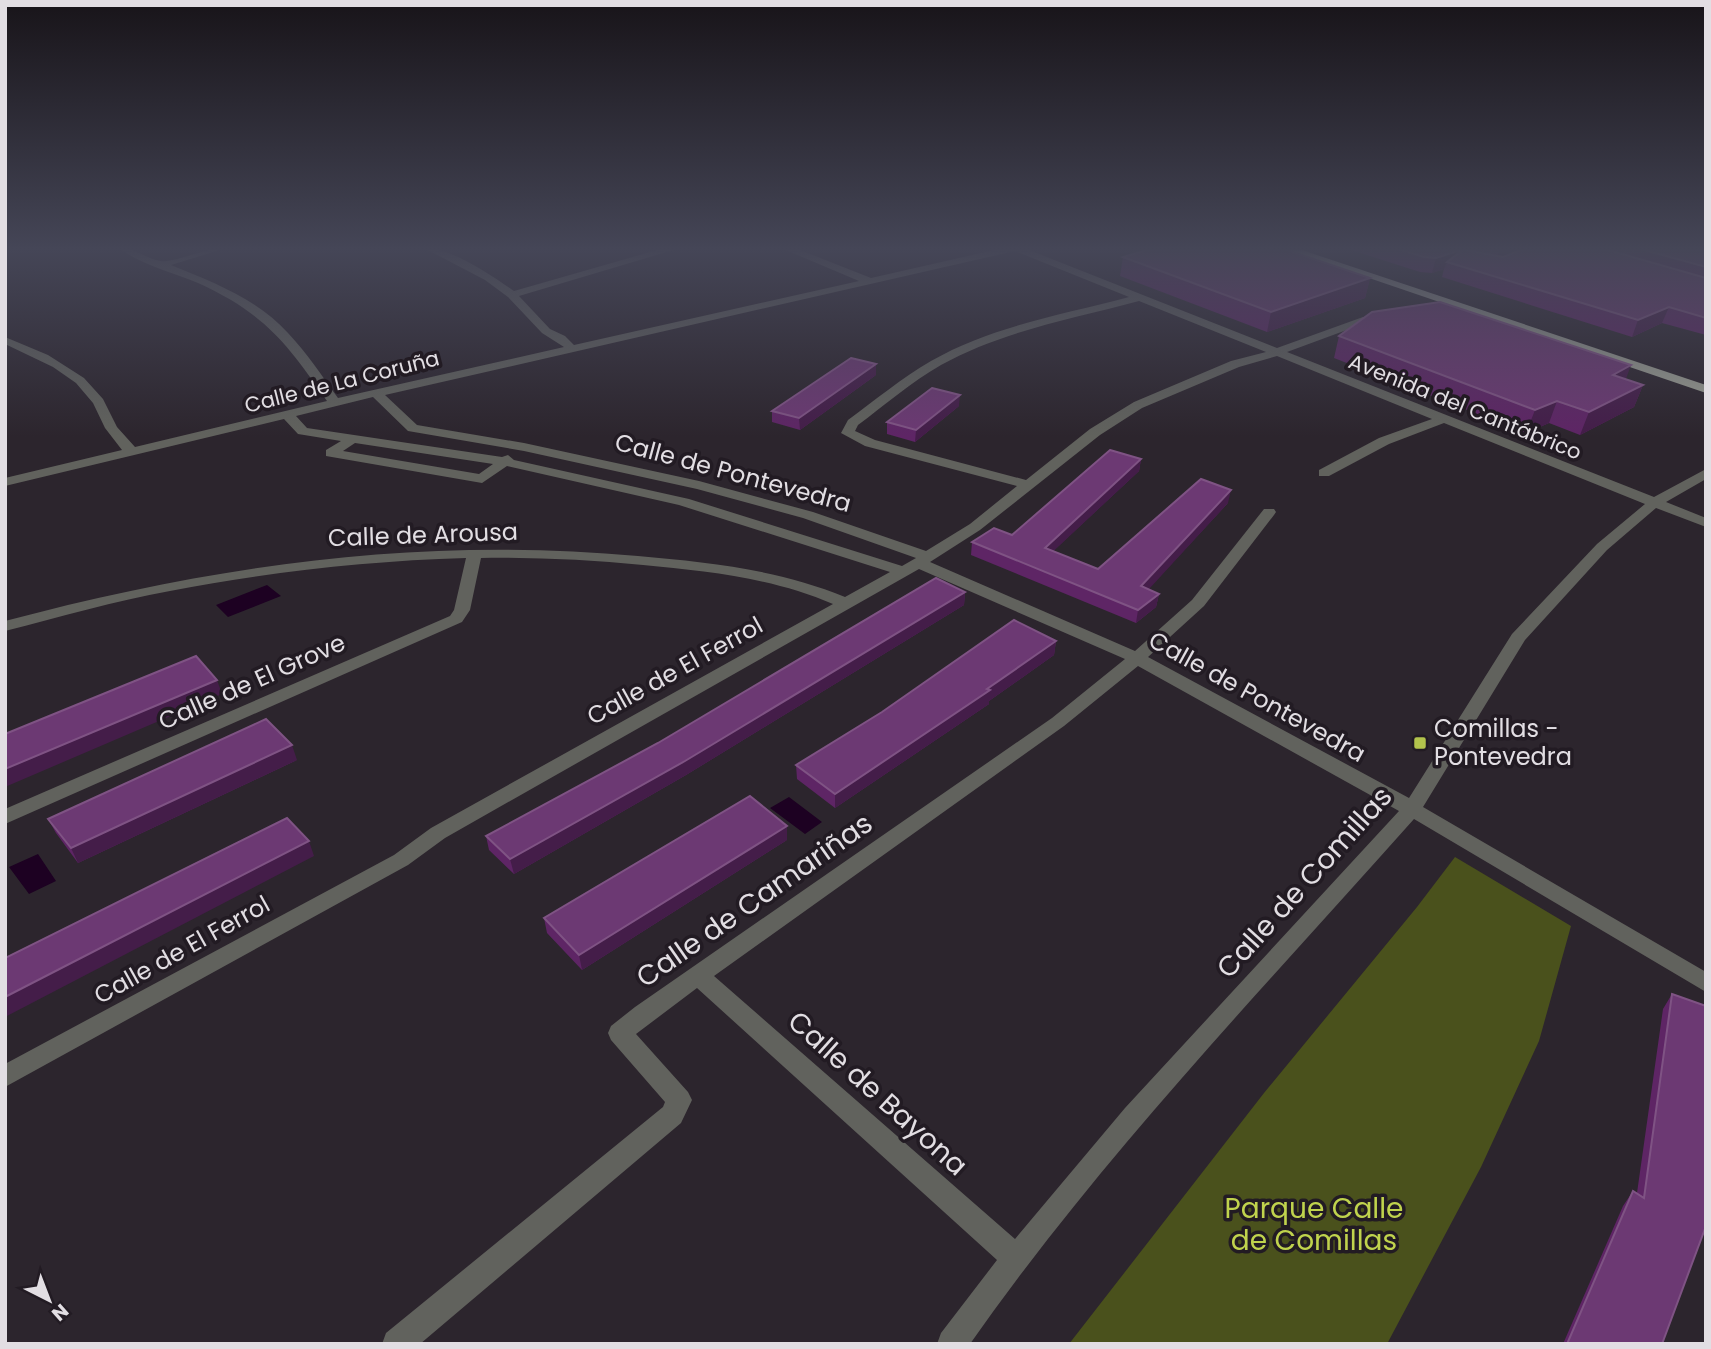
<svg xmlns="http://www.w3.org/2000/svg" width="1711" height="1349" font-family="Poppins,sans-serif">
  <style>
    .green { fill: #4a511c }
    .water { fill: #1d0122 }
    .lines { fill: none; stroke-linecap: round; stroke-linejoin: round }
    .minor { fill: #61625d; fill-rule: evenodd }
    .major { fill: #9a9d92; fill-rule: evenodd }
    .wall { fill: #5e2565 }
    .shaded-wall { fill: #441d49 }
    .building { fill: #6c3973; stroke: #7f5384; stroke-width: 2 }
    .poi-dot { fill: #b2c34c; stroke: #221b23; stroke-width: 2.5 }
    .labels { text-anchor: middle; stroke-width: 7; stroke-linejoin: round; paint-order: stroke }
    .far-street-label { font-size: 21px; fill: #e2dee3; stroke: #221b23 }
    .street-label { font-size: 24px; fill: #e2dee3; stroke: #221b23 }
    .poi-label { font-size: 24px; fill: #e2dee3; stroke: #221b23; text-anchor: start }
    .near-street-label { font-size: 28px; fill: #e2dee3; stroke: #221b23 }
    .near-park-label { font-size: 28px; fill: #c0d34d; stroke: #221b23 }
  </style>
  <rect width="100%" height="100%" fill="#2c252d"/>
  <path class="green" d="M1455 857 1571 926 1539 1041 1481 1167 1387 1344H1069L1264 1093 1417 907Z"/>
  <path class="water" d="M267 585 281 596 228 617 216 605Z
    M789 797 822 822 805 834 770 808Z
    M38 854 56 881 29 894 9 867Z"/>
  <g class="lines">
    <path class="minor" d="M119 248C136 248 146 259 161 261 173 263 206 248 226 248L171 265C213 282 257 299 288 333 307 353 322 376 338 398L564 347 542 333 508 297 485 280 424 248C452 248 491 275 514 291L664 248H680L519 296 550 329 565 336 574 345 859 281 781 248H795L871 278 1003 248H1024L1277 348 1363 317H1371V321L1287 352 1654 497 1706 469V479L1666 502 1706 518V527L1656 508 1607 550 1525 640 1423 807 1706 972V992L1414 819C1262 990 1101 1157 970 1344H937L941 1333 997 1260 697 988 636 1034 688 1092 692 1100 681 1123 420 1344H382L386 1333 663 1107 665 1102 611 1040 608 1033 611 1026 635 1007 1052 718 1125 659 919 569 445 838 408 865 5 1087V1064L394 855 431 828 833 604C773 578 707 571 643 565 589 560 535 557 481 558L470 610 462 622 5 824V809L450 616 454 610 466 558C366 561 268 572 170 591 115 601 60 617 5 631V621C215 565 421 536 638 556 708 562 780 570 845 597L890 572 679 505 507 466 482 483 326 456V450L341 441 298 434 284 419 5 486V478L122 450 105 428 93 403 76 383 53 367 5 344V337L48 355 84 378 103 399 117 427 135 447 327 401C287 343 264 313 198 283 172 272 141 265 119 248ZM1015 251 1129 297C1062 315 992 326 931 361 902 378 875 400 848 420L841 433 865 446 1017 486 970 524 926 551 813 512 699 481 524 443 417 425 385 395ZM1139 301 1266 352 1231 361 1134 402 1090 429 1026 480 875 440 855 431 858 425C885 405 911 382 941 365 1002 331 1072 319 1139 301ZM1277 356 1432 419 1379 438 1319 470V476H1329L1389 444 1444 423 1645 504 1597 544 1512 634 1409 798 1148 657 1204 606 1274 515 1276 512 1274 509H1264L1192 600 1135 651 930 562 980 530 1100 435 1142 408 1239 367ZM373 397 408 431 524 451 697 489 803 518 916 558 902 566 689 499 514 460 508 455 502 457 307 428 296 416ZM355 443 493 464 479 474 343 451ZM1138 666 1399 811 1125 1108 1015 1239 714 976 1064 726Z"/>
    <path class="major" d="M1281 248H1296L1706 385V393Z"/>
  </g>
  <path class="wall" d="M1345 248H1706V335L1662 323 1632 337 1442 277 1444 269 1432 273 1420 272Z
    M1123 257 1370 278 1365 298 1267 332 1120 276Z
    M1339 336 1626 379 1643 385 1634 407 1580 435 1549 423 1526 433 1334 358Z
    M876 375 800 430 772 422V411Z
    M959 406 915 442 887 434V422Z
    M1141 459 1139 471 1053 551 1098 569 1228 503 1148 589 1159 594 1156 607 1136 623 971 555 972 542 1012 535Z
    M965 592 964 605 686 775 514 874 489 850 486 836Z
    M1056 641 1054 655 989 701V704L835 808 797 779 796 765Z
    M297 760 78 863 56 833 48 819Z
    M787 840 582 970 547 933 544 918Z
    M1672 994 1662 1344H1563L1623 1206 1633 1191 1637 1193 1663 1009Z"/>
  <path class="shaded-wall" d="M1500 248H1530L1496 261Z
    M1464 249 1447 262 1444 269 1432 273 1436 258Z
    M1370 278 1365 298 1267 332 1271 312Z
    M1669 307 1662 323 1632 337 1638 320Z
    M876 364V375L800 430 799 418Z
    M1631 365 1623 387 1613 375Z
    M1643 385 1634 407 1580 435 1589 412Z
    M960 395 959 406 915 442 916 430Z
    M1557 401 1549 423 1526 433 1535 410Z
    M1141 459 1139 471 1043 561 1045 548Z
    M1231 490 1228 503 1139 600 1141 586Z
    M965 592 964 605 686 775 514 874 510 859Z
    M1159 594 1156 607 1136 623 1138 610Z
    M1056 641 1054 655 989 701V704L835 808V794Z
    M217 680 222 694 5 787V769Z
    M292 745 297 760 78 863 71 848Z
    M787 826V840L582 970 579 955Z
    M309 841 314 856 5 1017V997Z"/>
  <path class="building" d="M1154 248H1281L1370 278 1271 312 1123 257Z
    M1395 248H1465V250L1503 257 1526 248H1601L1706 278V318L1669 307 1638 320 1447 262 1464 249 1436 258 1424 257Z
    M1637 248H1706V267Z
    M1440 302 1631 365 1613 375 1643 385 1589 412 1557 401 1535 410 1339 336 1372 312Z
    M851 358 876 364 799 418 772 411Z
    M932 388 960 395 916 430 887 422Z
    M1110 450 1141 459 1045 548 1098 569 1201 479 1231 490 1141 586 1159 594 1138 610 972 542 994 528 1012 535Z
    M936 578 965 592 685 761 510 859 486 836 658 743Z
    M1014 620 1056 641 987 689 990 690 835 794 796 765 882 712Z
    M196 656 217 680 5 769V734Z
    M266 719 292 745 71 848 48 819Z
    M750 796 787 826 579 955 544 918Z
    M287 818 309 841 5 997V958Z
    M1672 994 1706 1006V1226L1662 1344H1567L1633 1191 1644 1198Z"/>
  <linearGradient id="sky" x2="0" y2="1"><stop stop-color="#181419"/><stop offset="0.57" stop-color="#454657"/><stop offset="1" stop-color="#454657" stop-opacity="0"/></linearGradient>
  <rect width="1711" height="437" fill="url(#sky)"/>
  <rect class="poi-dot" x="1413" y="736" width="14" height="14" rx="3.5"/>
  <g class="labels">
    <g class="far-street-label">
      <text transform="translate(342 382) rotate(-14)" y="7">Calle de La Coruña</text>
      <text transform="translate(1465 407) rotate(22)" y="7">Avenida del Cantábrico</text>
    </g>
    <g class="street-label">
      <text transform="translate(733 473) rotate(15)" y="8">Calle de Pontevedra</text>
      <text transform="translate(423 535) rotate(-2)" y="8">Calle de Arousa</text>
      <text transform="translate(675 671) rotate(-29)" y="8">Calle de El Ferrol</text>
      <text transform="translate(252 682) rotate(-24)" y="8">Calle de El Grove</text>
      <text transform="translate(1257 697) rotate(29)" y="8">Calle de Pontevedra</text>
      <text transform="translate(182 950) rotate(-29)" y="8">Calle de El Ferrol</text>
    </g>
    <g class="poi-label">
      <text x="1434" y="737">Comillas -<tspan x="1434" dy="28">Pontevedra</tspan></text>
    </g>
    <g class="near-street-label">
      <text transform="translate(1304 882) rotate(-48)" y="10">Calle de Comillas</text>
      <text transform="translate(754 900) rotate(-35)" y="10">Calle de Camariñas</text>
      <text transform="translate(878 1093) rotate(42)" y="10">Calle de Bayona</text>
    </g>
    <g class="near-park-label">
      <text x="1314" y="1218">Parque Calle<tspan x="1314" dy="32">de Comillas</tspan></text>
    </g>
  </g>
  <rect width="1711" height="1349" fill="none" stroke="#e2dee3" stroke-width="14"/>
  <g transform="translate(49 1300) rotate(138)" stroke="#221b23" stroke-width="5" paint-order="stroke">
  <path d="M0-5L12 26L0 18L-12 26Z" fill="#e2dee3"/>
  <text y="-10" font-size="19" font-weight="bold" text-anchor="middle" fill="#e2dee3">N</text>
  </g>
</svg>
